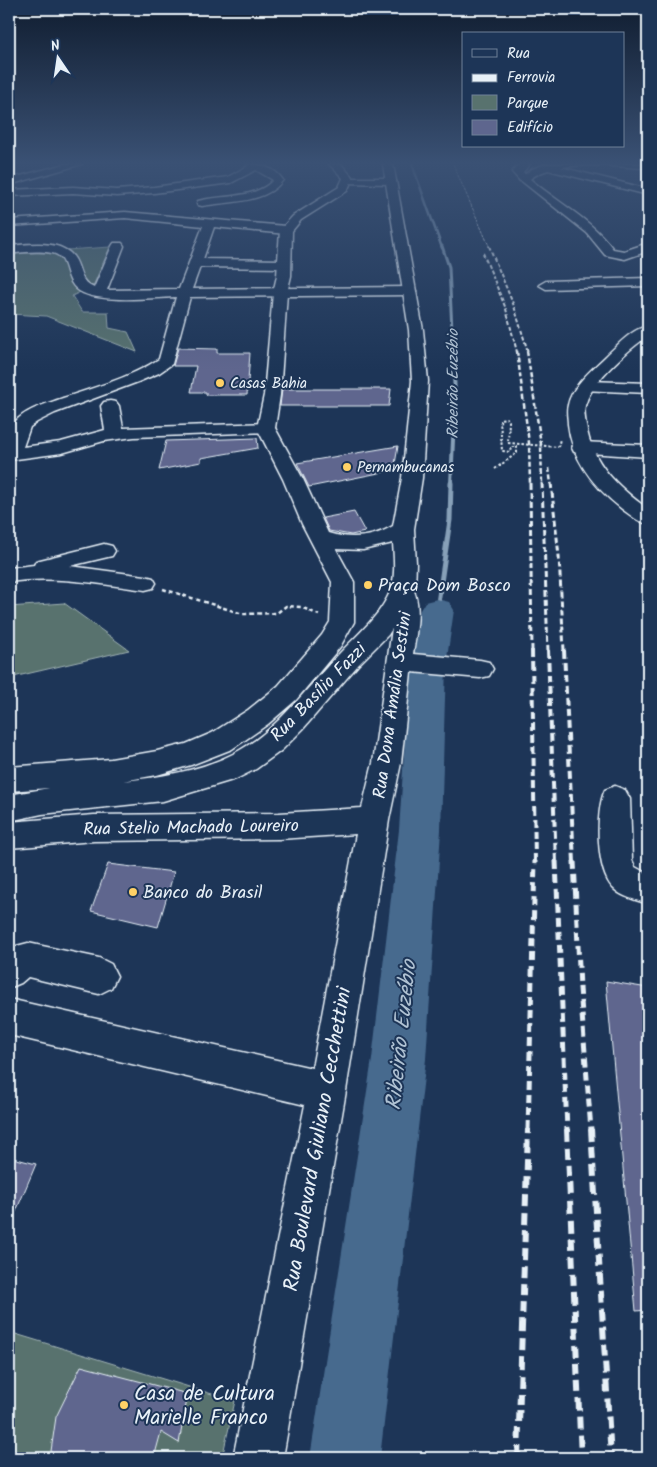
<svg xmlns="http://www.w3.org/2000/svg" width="657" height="1467" font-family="Kalam,sans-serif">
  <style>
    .green { fill: #58726e; stroke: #a0b2b3 }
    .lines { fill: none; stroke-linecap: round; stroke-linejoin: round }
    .stream-far3 { stroke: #87a0b8; stroke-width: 2.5 }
    .stream-far2 { stroke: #87a0b8; stroke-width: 3 }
    .stream-far1 { stroke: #87a0b8; stroke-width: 4 }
    .stream { stroke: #87a0b8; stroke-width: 5 }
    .river { fill: #476a8e; fill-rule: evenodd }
    .building { fill: #5e668e; stroke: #e8f1f8 }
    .minor-casing { stroke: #e8f1f8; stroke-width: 3 }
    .major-casing { stroke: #e8f1f8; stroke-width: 3 }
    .path-far1 { stroke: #e8f1f8; stroke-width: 2; stroke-dasharray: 2.5 2; stroke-linecap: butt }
    .path { stroke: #e8f1f8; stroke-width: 2.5; stroke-dasharray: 4 3; stroke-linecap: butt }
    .minor { fill: #1d3557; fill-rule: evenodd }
    .major { fill: #1d3557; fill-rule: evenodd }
    .rail-far6 { stroke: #e8f1f8; stroke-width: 1; stroke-dasharray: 3 1; stroke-linecap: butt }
    .rail-far5 { stroke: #e8f1f8; stroke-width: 2; stroke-dasharray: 4 2; stroke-linecap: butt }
    .rail-far4 { stroke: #e8f1f8; stroke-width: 2.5; stroke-dasharray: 5 2.5; stroke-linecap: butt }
    .rail-far3 { stroke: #e8f1f8; stroke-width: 3; stroke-dasharray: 6 3; stroke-linecap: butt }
    .rail-far2 { stroke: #e8f1f8; stroke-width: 4; stroke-dasharray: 8 4; stroke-linecap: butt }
    .rail-far1 { stroke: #e8f1f8; stroke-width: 5; stroke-dasharray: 9 5; stroke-linecap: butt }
    .rail { stroke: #e8f1f8; stroke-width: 6; stroke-dasharray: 12 6; stroke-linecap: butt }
    .path-bridge { stroke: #e8f1f8; stroke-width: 2; stroke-dasharray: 2.5 2; stroke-linecap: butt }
    .poi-dot { fill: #ffd166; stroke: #1d3557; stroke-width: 2 }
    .labels { text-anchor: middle; stroke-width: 4; stroke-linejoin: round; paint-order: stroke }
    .far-poi-label { font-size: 15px; fill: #e8f1f8; stroke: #1d3557; text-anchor: start }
    .far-water-label { font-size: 16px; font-style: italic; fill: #b0c2d3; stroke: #1d3557 }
    .poi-label { font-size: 18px; fill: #e8f1f8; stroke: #1d3557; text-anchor: start }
    .street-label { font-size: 18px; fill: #e8f1f8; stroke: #1d3557 }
    .near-street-label { font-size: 21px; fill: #e8f1f8; stroke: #1d3557 }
    .near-poi-label { font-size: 21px; fill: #e8f1f8; stroke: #1d3557; text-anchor: start }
    .near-water-label { font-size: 22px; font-style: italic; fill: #b0c2d3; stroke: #1d3557 }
  </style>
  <rect width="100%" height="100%" fill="#1d3557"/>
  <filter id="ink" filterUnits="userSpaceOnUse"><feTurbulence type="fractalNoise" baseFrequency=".02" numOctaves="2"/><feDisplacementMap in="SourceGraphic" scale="10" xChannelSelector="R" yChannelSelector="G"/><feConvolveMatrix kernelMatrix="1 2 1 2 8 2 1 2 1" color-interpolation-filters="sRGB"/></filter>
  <g filter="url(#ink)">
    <path class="green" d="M110 247 93 286 72 296 82 312H108L109 328 128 332 137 352 46 316 9 314 10 278 9 254Z
      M64 603 129 650 9 678V607Z
      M9 1332 235 1401 222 1458H9Z"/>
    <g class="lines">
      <path class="stream-far3" d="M412 164 442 248"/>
      <path class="stream-far2" d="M442 246 449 267 453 352"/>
      <path class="stream-far1" d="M451 484 455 396 453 351"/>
      <path class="stream" d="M416 618 437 610 450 520 451 483"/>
      <path class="river" d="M437 599 449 602 454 610 446 665 441 830 426 1059 380 1458H310L372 1059 399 830 410 665 420 610 425 602Z"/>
    </g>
    <path class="building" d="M178 348 217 349V353H250L247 395H206V392H191L196 366H173Z
      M282 389H391L389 406H280Z
      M257 438 258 448 201 458V462L159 470 166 441Z
      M398 446 394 470 309 487 297 463Z
      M354 512 365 532 351 535 329 531 323 518Z
      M108 864 174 872 158 927 91 911Z
      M606 981 648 988V1310L636 1311Z
      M9 1157 36 1164 9 1228Z
      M81 1366 188 1394 179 1443 161 1432 154 1458H50L56 1417Z"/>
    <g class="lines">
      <g class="minor-casing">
        <path id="minor" d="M65 164H82L9 185V179Z
          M247 164C261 164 275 168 283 180 266 204 229 201 202 206L198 205 197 203 198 201C221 195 257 199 273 180L256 170 231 183 154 193 117 196 73 193 9 196V190L73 187 117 190 154 187 228 177 248 166Z
          M519 164H530L523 172 529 179 528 181H520L512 172Z
          M548 164 648 189V195L544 169V165Z
          M348 178H391L396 181 391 184 344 183 343 181Z
          M125 212 286 226 292 230 286 234 214 227 203 259 284 260 290 264 284 268 200 267 192 289 409 287 416 291 409 295 190 297 172 364 159 373 138 382 55 413 37 422 30 427 23 447 61 442 105 430 101 406 104 402 110 401 116 402 119 406 123 428 266 423 272 424 275 428 272 432 134 437 104 441 62 453 9 460C9 447 7 433 15 422 26 409 47 404 63 398 95 387 130 378 159 359L176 297C151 298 105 303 83 293 61 283 72 257 52 253 38 250 23 252 9 254V246C30 244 67 238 77 263 82 275 81 282 94 288L112 246 114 243H122L124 246 107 290 179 289 203 226 125 218 9 226V220Z
          M648 278V286L546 289 539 285 546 281Z
          M588 381 648 383V393L582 390 580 386 582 382Z
          M581 442 648 445V457L574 452 572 448 574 444Z
          M104 544 112 546 115 551 112 556 70 566 145 576 153 578 156 583 153 588 145 590C100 584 54 575 9 582V568L34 565 36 561Z
          M403 582 411 585C423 604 416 633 413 654L480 660 489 662 493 669 489 676 480 678 411 672 401 763 389 820 346 1091 283 1458H233L305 1105 9 1035V999L312 1068 356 834 279 839 94 841 9 848V822L94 815 279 813 362 808 373 763 394 614 391 590 395 585Z
          M615 786 625 790 630 799 632 860 635 867 648 874V904C637 900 621 897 613 888 596 871 595 811 605 790Z
          M28 943 99 958 111 964 117 976 111 988 99 994 28 977 21 983 9 988V948Z"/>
      </g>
      <g class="major-casing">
        <path id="major" d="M329 164H341L353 178 347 191 301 220 292 231 291 276 287 293 280 395 275 428 303 479 328 533C351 540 373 538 393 526L402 478 412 381 409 330 383 164H393L423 330 428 381 422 478 414 529 416 563 415 590 405 609 388 635 358 665 303 729 282 750 256 769 236 779 163 801 42 814 9 821V795L49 788 9 791V767L111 759 157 751 186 744 212 733 248 710 278 686 322 635 330 622 332 582 302 524 283 479 257 428 264 395 273 293 277 276 280 230 293 216 339 187 343 178ZM393 543C394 558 396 578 390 592 379 617 358 634 340 653 307 687 277 732 233 754 199 771 161 777 123 781L157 775 191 765 232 749 268 724 296 700 340 647 354 622V582L336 549 363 550Z
          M546 164H648V168C616 167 556 158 530 179 558 203 591 219 613 249L624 251 648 243V251L625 259 605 255 587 233 519 179 532 169Z
          M648 326V336C629 349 593 380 586 403 583 409 585 418 586 425 592 464 618 487 648 509V524C638 522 630 515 622 509 594 487 572 460 568 424 568 418 566 411 568 405 572 385 594 368 608 354 620 343 632 329 648 326Z"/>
      </g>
      <path class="path-far1" d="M558 447 560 439
        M495 469 517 453V447H511L510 452 502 451 500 419 507 418 509 421 508 443"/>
      <path class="path" d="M163 589 243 614 277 613 286 606 301 607 319 615"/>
      <use href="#minor" class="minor"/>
      <use href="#major" class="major"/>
      <path class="rail-far6" d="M453 164 490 248"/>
      <path class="rail-far5" d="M489 246 514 306 528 352
        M483 253 506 309 517 352"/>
      <path class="rail-far4" d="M517 351 529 443 530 484
        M527 351 541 444 542 484
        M549 468 551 484"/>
      <path class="rail-far3" d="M530 483 532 651
        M542 483 548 651
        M551 483 559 556 564 651"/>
      <path class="rail-far2" d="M532 650 535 863
        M548 650 556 863
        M564 650 574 863"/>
      <path class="rail-far1" d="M556 861 567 1130
        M574 861 580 988 591 1130
        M528 1130 535 861"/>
      <path class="rail" d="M567 1129 581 1458
        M591 1129 611 1458
        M518 1458 528 1129"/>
      <path class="path-bridge" d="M508 443 558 447"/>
    </g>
  </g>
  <linearGradient id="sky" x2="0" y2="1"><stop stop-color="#101d30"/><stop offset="0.44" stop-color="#3a5174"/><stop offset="1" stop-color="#3a5174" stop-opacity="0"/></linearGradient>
  <rect width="657" height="370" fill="url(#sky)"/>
  <g class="poi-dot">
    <circle cx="220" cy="383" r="5"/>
    <circle cx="347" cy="467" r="5"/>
    <circle cx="368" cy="585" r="5"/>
    <circle cx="133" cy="892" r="5"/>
    <circle cx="124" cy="1405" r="5"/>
  </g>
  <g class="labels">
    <g class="far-poi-label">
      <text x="230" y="388">Casas Bahia</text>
      <text x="357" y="472">Pernambucanas</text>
    </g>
    <g class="far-water-label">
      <text transform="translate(452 384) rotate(-90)" y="6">Ribeirão Euzébio</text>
    </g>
    <g class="poi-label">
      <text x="378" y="591">Praça Dom Bosco</text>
      <text x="143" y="898">Banco do Brasil</text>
    </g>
    <g class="street-label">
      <text transform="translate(318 692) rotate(-46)" y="6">Rua Basílio Fazzi</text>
      <text transform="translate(392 705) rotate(-82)" y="6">Rua Dona Amália Sestini</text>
      <text transform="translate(191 827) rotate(-1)" y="6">Rua Stelio Machado Loureiro</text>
    </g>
    <g class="near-street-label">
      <text transform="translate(317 1139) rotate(-80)" y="7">Rua Boulevard Giuliano Cecchettini</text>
    </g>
    <g class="near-poi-label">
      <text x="134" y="1400">Casa de Cultura<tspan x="134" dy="24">Marielle Franco</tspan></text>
    </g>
    <g class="near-water-label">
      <text transform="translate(400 1035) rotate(-84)" y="8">Ribeirão Euzébio</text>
    </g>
  </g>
  <rect width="657" height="1467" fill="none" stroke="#1d3557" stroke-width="30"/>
  <rect x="15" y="15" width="627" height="1437" fill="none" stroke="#e8f1f8" stroke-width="2" filter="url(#ink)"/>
  <rect x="462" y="32" width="162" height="115" fill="#1d3557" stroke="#6e8097"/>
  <rect x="472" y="49" width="25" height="8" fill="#1d3557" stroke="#6e8097"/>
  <text x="507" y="58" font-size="15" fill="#e8f1f8">Rua</text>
  <rect x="472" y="74" width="25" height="8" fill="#e8f1f8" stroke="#6e8097"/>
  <text x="507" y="82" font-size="15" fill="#e8f1f8">Ferrovia</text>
  <rect x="472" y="95" width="25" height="15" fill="#58726e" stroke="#6e8097"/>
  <text x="507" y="108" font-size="15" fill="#e8f1f8">Parque</text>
  <rect x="472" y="120" width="25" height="15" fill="#5e668e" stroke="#6e8097"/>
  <text x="507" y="132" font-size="15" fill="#e8f1f8">Edifício</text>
  <g transform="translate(58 58) rotate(347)" stroke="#1d3557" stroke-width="4" paint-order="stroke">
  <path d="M0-4L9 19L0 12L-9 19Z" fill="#e8f1f8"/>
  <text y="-8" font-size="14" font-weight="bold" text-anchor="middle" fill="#e8f1f8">N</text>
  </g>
</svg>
